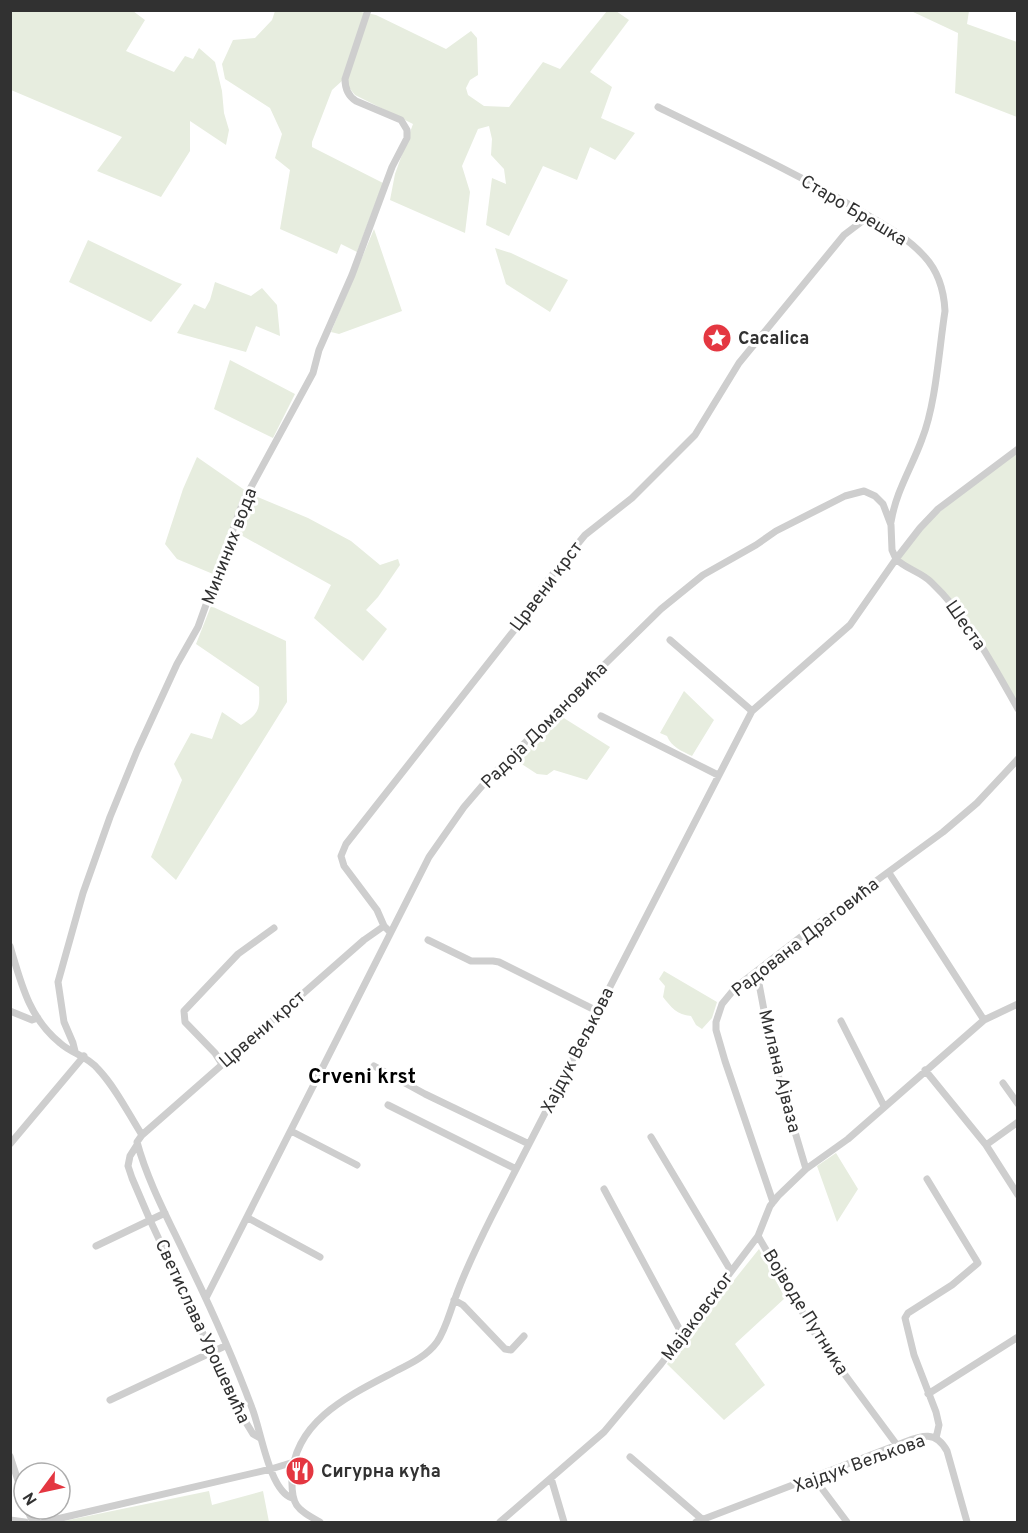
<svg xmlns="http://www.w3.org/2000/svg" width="1028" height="1533" font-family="Overpass,sans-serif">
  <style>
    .green { fill: #e7eddf }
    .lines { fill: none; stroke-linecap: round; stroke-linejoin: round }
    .minor { stroke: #cecece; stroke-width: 7 }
    .labels { text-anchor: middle; stroke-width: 6; stroke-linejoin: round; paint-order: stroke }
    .street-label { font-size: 18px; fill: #313131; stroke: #fff }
    .poi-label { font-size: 18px; font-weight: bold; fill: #313131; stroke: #fff; text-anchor: start }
    .quarter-label { font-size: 21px; font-weight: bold; fill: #000; stroke: #fff }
  </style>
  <rect width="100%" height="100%" fill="#fff"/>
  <path class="green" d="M10 11H133L145 20 126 51 174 72 185 56 193 59 199 48 215 62 222 91 224 113 229 130 226 145 190 121V151L161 197 97 171 122 137 11 90Z
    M275 11H356L376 15 446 49 471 31 477 38 478 75 470 80 466 88 468 95 484 106 509 107 543 62 560 69 607 11H616L629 20 590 72 612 87 601 118 635 133 615 160 590 147 577 180 543 166 509 236 486 225 492 178 506 184 504 169 491 155 492 139 489 126 478 129 462 166 470 192 465 233 390 200 395 174 413 124 355 95 343 80 332 90 312 142V147L383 183 357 252 341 244 337 254 280 229 290 170 275 158 282 134 270 108 225 79 222 64 233 40 255 38 272 20Z
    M911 11H969L967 24 1017 42V117L955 93 958 33Z
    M374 229 402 311 339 334 331 332Z
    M88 240 176 282 182 284 151 322 69 282Z
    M495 248 511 253 568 280 550 312 506 284Z
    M215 282 251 296 262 288 277 305 280 336 256 326 246 352 177 333 194 304 205 309 210 300Z
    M230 360 295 394 273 438 214 409Z
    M1017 449V709L990 659 945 595 896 559 920 528Z
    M197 457 246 491 213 574 177 559 165 544 183 489Z
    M253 495 308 518 351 541 380 565 398 559 400 565 378 597 366 610 387 629 363 661 314 618 331 585 239 534Z
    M211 606 286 641 287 702 176 880 151 857 182 780 174 764 191 733 212 739 222 712 241 725C260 713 260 709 259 687L196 644Z
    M684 691 714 720 692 756C682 751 671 747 667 736L660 733Z
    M559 715 610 747 587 780 554 770 547 775 537 774 514 759Z
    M664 971 717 1002 712 1018 702 1029 696 1025 691 1016C677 1015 671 1007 663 997L665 986 659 979Z
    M836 1153 858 1189 837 1222 817 1166Z
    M759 1249 785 1298 735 1344 765 1385 724 1420 667 1364Z
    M209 1491 212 1505 263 1491 269 1522H59Z"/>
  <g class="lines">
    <path class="minor" d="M658 107C725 140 793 171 857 209 881 223 906 236 924 256 939 272 944 290 945 311 939 349 936 404 922 439 912 467 896 491 891 522
      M896 559C906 569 921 572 931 582 968 617 993 665 1018 709
      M670 640 752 711
      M601 716 718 775
      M889 873 984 1020
      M390 932 384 926 377 910 344 866 341 856 346 844 523 619 543 586 585 535 632 498 695 435 739 363 844 235 869 216
      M428 940 471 961H493L499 962 597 1011
      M10 946C21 983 29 1018 60 1043 72 1054 86 1055 98 1069 116 1088 128 1113 142 1135
      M757 973 773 1058 806 1169
      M10 1011 32 1020 38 1018
      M841 1021 884 1106
      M75 1051 73 1043 64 1022 58 982 83 893 110 817 137 751 177 664 198 627 243 502 313 373 319 350 352 275 392 167 407 138V130L401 120 356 101C348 96 345 89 345 79L368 10
      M222 1064 215 1053 185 1022 184 1011 238 954 274 928
      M374 1066 425 1094 529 1144
      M925 1070 986 1145 1018 1195
      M1003 1083 1018 1104
      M388 1105 516 1169
      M291 1131 357 1165
      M651 1137 731 1271
      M10 1144 84 1056
      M137 1145 130 1156 128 1166 132 1178 150 1220 239 1411 253 1434 260 1438
      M986 1145 1018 1122
      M927 1179 978 1263 952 1285 908 1313 905 1318 914 1355 936 1412 939 1425 936 1438
      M604 1189 682 1334
      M773 1202 725 1061 716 1030V1022L722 1004 736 987 820 922 943 832 977 803 1018 759
      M248 1218 320 1257
      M758 1236 817 1337 897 1445
      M96 1246 165 1213
      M206 1298 429 857 464 807 488 779 661 609 703 575 756 545 776 531 845 496 864 491 875 496 883 504 891 525 892 550 896 559
      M454 1300 463 1305 505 1349 511 1350 524 1336
      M928 1394 1018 1337
      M110 1400 225 1346
      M10 1456 24 1499
      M630 1457 703 1520
      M551 1478 564 1522
      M814 1478 847 1522
      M292 1498C269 1490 261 1430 252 1408 233 1357 210 1306 186 1257 169 1221 147 1180 137 1142L142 1135 364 940 384 926
      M27 1509 31 1518 38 1522
      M10 1520 25 1522
      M44 1522 271 1469 294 1462
      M320 1522C296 1509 291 1505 292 1477 294 1420 352 1394 396 1371 410 1364 427 1356 437 1342 446 1329 450 1311 456 1296 466 1268 479 1242 492 1216L752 711 850 625 896 559 920 528 938 509 1018 449
      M500 1522 604 1432 661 1364 758 1236 770 1206 778 1196 806 1169 848 1139 984 1020 1018 1004
      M696 1522 897 1445C917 1438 934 1427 947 1451L967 1522"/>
  </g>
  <defs>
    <g id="sight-disc" transform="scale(1.5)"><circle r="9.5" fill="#e43741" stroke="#fff"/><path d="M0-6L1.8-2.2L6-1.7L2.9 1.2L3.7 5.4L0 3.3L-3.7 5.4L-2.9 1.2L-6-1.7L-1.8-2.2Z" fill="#fff"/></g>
    <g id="restaurant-disc" transform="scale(1.5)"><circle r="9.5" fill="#e43741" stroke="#fff"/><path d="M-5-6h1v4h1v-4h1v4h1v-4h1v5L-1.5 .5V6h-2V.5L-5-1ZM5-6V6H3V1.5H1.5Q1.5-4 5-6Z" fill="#fff"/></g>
  </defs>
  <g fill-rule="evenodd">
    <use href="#sight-disc" x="717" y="338"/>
    <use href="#restaurant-disc" x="300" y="1471"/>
  </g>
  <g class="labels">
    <g class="street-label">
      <text transform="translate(854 210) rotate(31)" y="6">Старо Брешка</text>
      <text transform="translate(229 546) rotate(-69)" y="6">Мининих вода</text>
      <text transform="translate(546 586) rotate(-53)" y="6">Црвени крст</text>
      <text transform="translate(966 625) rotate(55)" y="6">Шеста</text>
      <text transform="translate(544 725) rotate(-45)" y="6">Радоја Домановића</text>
      <text transform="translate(805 937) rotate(-38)" y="6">Радована Драговића</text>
      <text transform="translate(262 1029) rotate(-41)" y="6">Црвени крст</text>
      <text transform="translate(577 1050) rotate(-63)" y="6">Хајдук Вељкова</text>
      <text transform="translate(780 1071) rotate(76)" y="6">Милана Ајваза</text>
      <text transform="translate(806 1312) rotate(58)" y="6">Војводе Путника</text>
      <text transform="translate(697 1316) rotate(-53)" y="6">Мајаковског</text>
      <text transform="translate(203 1331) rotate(65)" y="6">Светислава Урошевића</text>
      <text transform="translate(859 1463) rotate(-20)" y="6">Хајдук Вељкова</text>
    </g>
    <g class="poi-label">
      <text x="738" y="344">Cacalica</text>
      <text x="321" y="1477">Сигурна кућа</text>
    </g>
    <g class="quarter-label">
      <text x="362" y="1083">Crveni krst</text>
    </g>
  </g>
  <rect width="1028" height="1533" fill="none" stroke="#313131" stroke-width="24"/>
  <g transform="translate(42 1491) rotate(237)"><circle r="28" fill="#ffffff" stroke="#adadad" stroke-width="1.5"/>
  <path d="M0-4.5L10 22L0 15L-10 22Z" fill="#e43741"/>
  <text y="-9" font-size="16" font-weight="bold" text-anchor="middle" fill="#313131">N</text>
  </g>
</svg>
